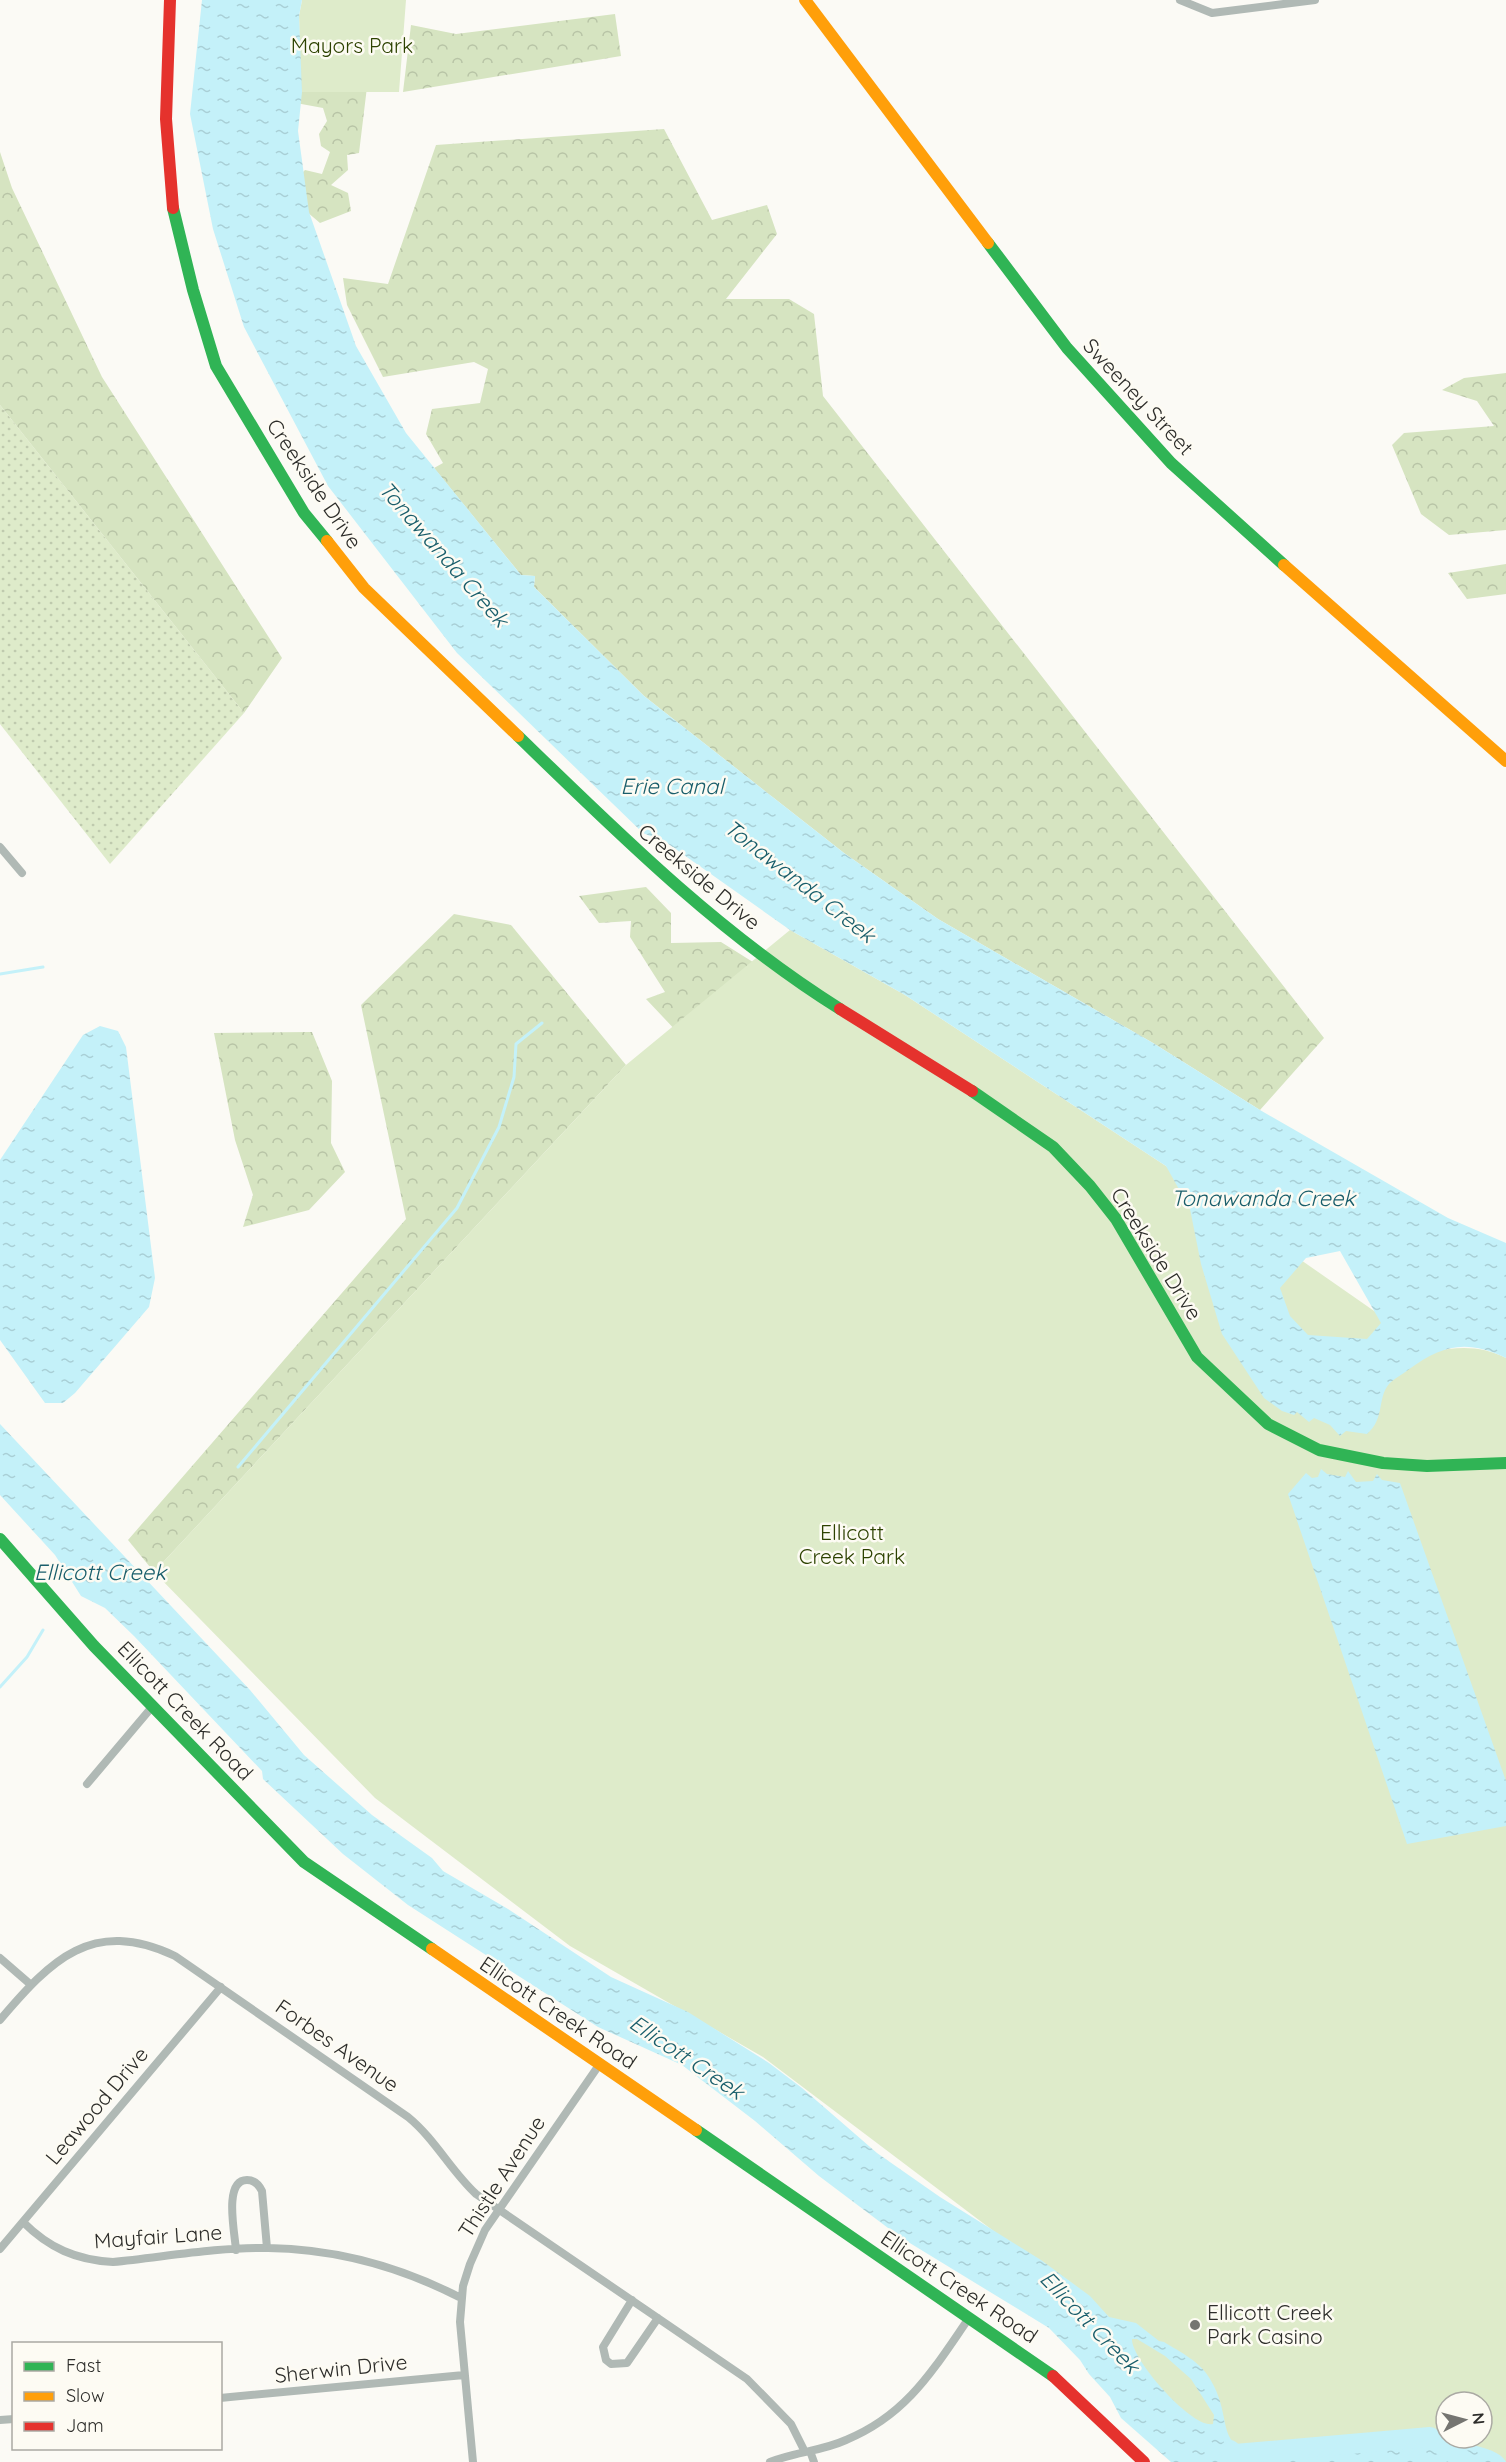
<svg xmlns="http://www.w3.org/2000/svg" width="1506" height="2462" font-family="Quicksand,sans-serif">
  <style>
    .grass { fill: url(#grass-dots) }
    .forest { fill: url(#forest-crowns) }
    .park { fill: #deebca; fill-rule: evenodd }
    .water { fill: url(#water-ripples); fill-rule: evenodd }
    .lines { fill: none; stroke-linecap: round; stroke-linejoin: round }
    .stream { stroke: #c4f1f9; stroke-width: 3 }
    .river { stroke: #c4f1f9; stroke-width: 20 }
    .street { stroke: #b0b9b5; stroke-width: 8 }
    .fast { stroke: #30b455; stroke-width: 12 }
    .slow { stroke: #ff9f0a; stroke-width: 12 }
    .jam { stroke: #e5322d; stroke-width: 12 }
    .poi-dot { fill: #757571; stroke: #fdfbf3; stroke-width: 2 }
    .labels { text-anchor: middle; stroke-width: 5; stroke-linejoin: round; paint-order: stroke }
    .park-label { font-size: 21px; fill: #2d4200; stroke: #fdfbf3 }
    .street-label { font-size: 21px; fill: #2d2d2a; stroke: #fdfbf3 }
    .poi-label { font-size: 21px; fill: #2d2d2a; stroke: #fdfbf3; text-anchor: start }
    .water-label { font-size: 22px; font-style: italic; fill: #195e6b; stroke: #fdfbf3 }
  </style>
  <defs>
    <pattern id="grass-dots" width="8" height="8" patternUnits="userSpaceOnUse" patternTransform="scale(1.5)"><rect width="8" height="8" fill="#deebca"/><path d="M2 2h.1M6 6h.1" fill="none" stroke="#bfcaae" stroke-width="1.8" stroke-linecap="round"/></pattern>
    <pattern id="forest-crowns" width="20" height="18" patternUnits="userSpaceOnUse" patternTransform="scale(1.5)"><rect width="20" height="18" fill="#d6e4c1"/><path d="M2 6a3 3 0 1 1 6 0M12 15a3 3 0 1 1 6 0" fill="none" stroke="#b8c4a6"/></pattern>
    <pattern id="water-ripples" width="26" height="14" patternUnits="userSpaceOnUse" patternTransform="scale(1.5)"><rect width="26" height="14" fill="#c4f1f9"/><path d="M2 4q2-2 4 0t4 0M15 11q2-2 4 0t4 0" fill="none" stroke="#a9cfd6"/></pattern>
  </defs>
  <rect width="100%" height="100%" fill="#fbfaf5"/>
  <path class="grass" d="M0 405 244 713 110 864 0 724Z"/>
  <path class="forest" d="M615 14 621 56 403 92 411 25 456 34Z
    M300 20 367 87 359 153 347 155 348 170 331 185 348 193 351 211 320 223 293 200 296 179 305 170 322 174 330 152 321 146 319 134 327 121 323 108 296 103Z
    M664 129 712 220 767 205 777 234 726 299H789L814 314 823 396 1324 1038 1260 1110 1153 1043 938 919 844 853 644 696 534 587 535 576 521 575 434 468 443 463 426 434 432 409 480 403 488 369 474 362 383 377 347 305 343 278 388 284 436 145Z
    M0 152 12 188 102 377 282 658 244 713 0 405Z
    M1506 373V530L1449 535 1421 514 1392 445 1404 433 1494 426 1477 401 1442 390 1464 378Z
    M1506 564V594L1467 599 1448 573Z
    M646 887 671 913V943L721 942 756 964 731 1089 646 999 665 992 630 937 631 921 599 923 579 896Z
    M454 914 511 925 626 1065 154 1572 128 1540 406 1219 361 1005Z
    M312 1032 332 1081 331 1143 345 1172 309 1210 243 1227 253 1195 235 1140 214 1033Z"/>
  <path class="park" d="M302 0H406L399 92H302L299 16Z
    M790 930 905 995 1166 1166 1433 1352C1459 1346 1482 1346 1506 1358V2462H1466L1430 2437 1235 2454 1117 2356 1028 2257 763 2057 570 1946 375 1798 154 1572 626 1065ZM1446 2402H1482V2438H1446Z"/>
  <path class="water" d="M202 0H302L299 16 302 92 298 131 309 212 356 346 406 433 521 575 535 576 534 587 644 696 844 853 938 919 1153 1043 1260 1110 1448 1218 1506 1243V1358C1466 1339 1442 1345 1408 1370 1402 1375 1393 1379 1389 1384 1377 1398 1385 1419 1367 1434L1346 1431 1340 1436 1330 1425 1314 1418 1309 1422 1297 1412 1294 1415 1282 1411 1264 1398 1222 1334 1201 1264 1190 1209 1166 1166 905 995 790 930 667 843 643 833 457 653 328 486 244 327 213 229 190 114ZM1340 1251 1381 1323 1367 1339 1308 1335 1290 1316 1280 1288 1306 1258Z
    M100 1026 118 1031 126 1047 155 1278 149 1307 75 1393 63 1403H45L0 1340V1160L83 1035Z
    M0 1424 250 1690 304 1755 372 1815 432 1858 443 1871 508 1909 611 1977 688 2012 769 2063 802 2088 877 2153 940 2197 1041 2260 1090 2296 1109 2317 1136 2323 1159 2341 1164 2342C1180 2352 1201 2362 1210 2379 1237 2423 1207 2451 1279 2458 1289 2459 1310 2456 1320 2452 1324 2451 1326 2446 1330 2444 1358 2435 1493 2434 1506 2462H1171L1121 2418 1110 2397 1089 2374 1080 2360 1049 2328 900 2237 819 2176 755 2121 682 2065 598 2027 408 1905 343 1854 263 1779 262 1771 134 1636 105 1608 81 1596 55 1555 0 1495ZM1132 2339H1137L1165 2356 1191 2379 1214 2415 1213 2424C1192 2429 1131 2359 1132 2339Z
    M1321 1469 1327 1474 1345 1477 1348 1471 1356 1482 1373 1481 1377 1474 1382 1480 1400 1483 1506 1781V1826L1407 1844 1288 1494 1306 1473 1312 1478 1318 1477Z"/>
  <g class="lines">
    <path class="stream" d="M0 974 43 967
      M238 1467 457 1208 499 1127 514 1077 516 1044 542 1023
      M0 1687 27 1657 43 1630"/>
    <path class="river" d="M1230 2450 1235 2454 1430 2437 1466 2462"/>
    <path class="street" d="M1180 0 1212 13 1315 0
      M0 847 22 873
      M87 1784 152 1707
      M0 1958 30 1984
      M0 2020C51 1960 92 1917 175 1956L408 2117C435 2139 451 2171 476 2194L747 2379 791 2424 805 2452
      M23 2222C49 2248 76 2260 113 2262 164 2257 217 2247 268 2248 336 2249 401 2267 461 2298
      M0 2249 221 1987
      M236 2250C235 2234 223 2180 247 2180 254 2180 259 2185 262 2191L267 2248
      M632 2300 603 2347 606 2360 611 2364 627 2363 658 2318
      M220 2398 464 2375
      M0 2420 14 2419
      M810 2451 814 2462
      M473 2462 460 2322 463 2286 470 2264 485 2230 599 2065
      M770 2462C795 2452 822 2451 846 2440 907 2415 933 2370 969 2318"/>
    <path class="fast" d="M173 208 193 290 216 366 304 513 327 541
      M988 243 1067 348 1171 463 1284 565
      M518 736C619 834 720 934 840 1009
      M972 1091 1053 1147 1090 1186 1116 1219 1197 1357 1268 1424 1319 1450 1383 1463 1427 1466 1506 1463
      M0 1539 94 1646 304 1862 432 1949
      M696 2130 1053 2376"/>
    <path class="slow" d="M805 0 988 243
      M327 541 364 588 518 736
      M1284 565 1506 761
      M432 1949 696 2130"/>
    <path class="jam" d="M170 0 166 119 173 208
      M840 1009 972 1091
      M1053 2376 1144 2462"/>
  </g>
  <circle class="poi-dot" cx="1195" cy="2325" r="6"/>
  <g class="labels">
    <g class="park-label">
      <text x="352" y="53">Mayors Park</text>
      <text x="852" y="1540">Ellicott<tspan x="852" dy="24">Creek Park</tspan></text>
    </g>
    <g class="street-label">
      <text transform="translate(1138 397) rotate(47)" y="7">Sweeney Street</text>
      <text transform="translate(314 484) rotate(56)" y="7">Creekside Drive</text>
      <text transform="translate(699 877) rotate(40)" y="7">Creekside Drive</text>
      <text transform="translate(1156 1254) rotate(58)" y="7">Creekside Drive</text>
      <text transform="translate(185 1711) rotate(46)" y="7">Ellicott Creek Road</text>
      <text transform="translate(558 2013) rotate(34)" y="7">Ellicott Creek Road</text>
      <text transform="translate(337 2046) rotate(35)" y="7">Forbes Avenue</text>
      <text transform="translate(97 2106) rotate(-50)" y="7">Leawood Drive</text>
      <text transform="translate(502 2177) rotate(-57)" y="7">Thistle Avenue</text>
      <text transform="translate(158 2237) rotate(-4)" y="7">Mayfair Lane</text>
      <text transform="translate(959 2287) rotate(34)" y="7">Ellicott Creek Road</text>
      <text transform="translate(341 2369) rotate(-6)" y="7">Sherwin Drive</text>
    </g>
    <g class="poi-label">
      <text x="1207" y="2320">Ellicott Creek<tspan x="1207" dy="24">Park Casino</tspan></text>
    </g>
    <g class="water-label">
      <text transform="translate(444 554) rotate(49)" y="8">Tonawanda Creek</text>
      <text x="672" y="794">Erie Canal</text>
      <text transform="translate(800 881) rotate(38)" y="8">Tonawanda Creek</text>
      <text x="1263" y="1206">Tonawanda Creek</text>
      <text x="100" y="1580">Ellicott Creek</text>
      <text transform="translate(687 2057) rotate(34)" y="8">Ellicott Creek</text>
      <text transform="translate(1090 2322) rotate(46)" y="8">Ellicott Creek</text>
    </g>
  </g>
  <rect x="12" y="2342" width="210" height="108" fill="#fdfbf3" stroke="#aaa9a3" stroke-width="1.5"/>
  <rect x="24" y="2362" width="30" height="9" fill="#30b455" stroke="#aaa9a3" stroke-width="1.5"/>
  <text x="66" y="2372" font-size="18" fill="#2d2d2a">Fast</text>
  <rect x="24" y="2392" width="30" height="9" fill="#ff9f0a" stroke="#aaa9a3" stroke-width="1.5"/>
  <text x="66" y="2402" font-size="18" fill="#2d2d2a">Slow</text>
  <rect x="24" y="2422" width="30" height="9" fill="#e5322d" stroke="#aaa9a3" stroke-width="1.5"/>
  <text x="66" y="2432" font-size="18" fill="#2d2d2a">Jam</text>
  <g transform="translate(1464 2420) rotate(84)"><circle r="28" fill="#fdfbf3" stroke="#aaa9a3" stroke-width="1.5"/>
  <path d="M0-4.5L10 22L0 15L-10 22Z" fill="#757571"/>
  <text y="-9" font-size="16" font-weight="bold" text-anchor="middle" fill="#2d2d2a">N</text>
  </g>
</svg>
